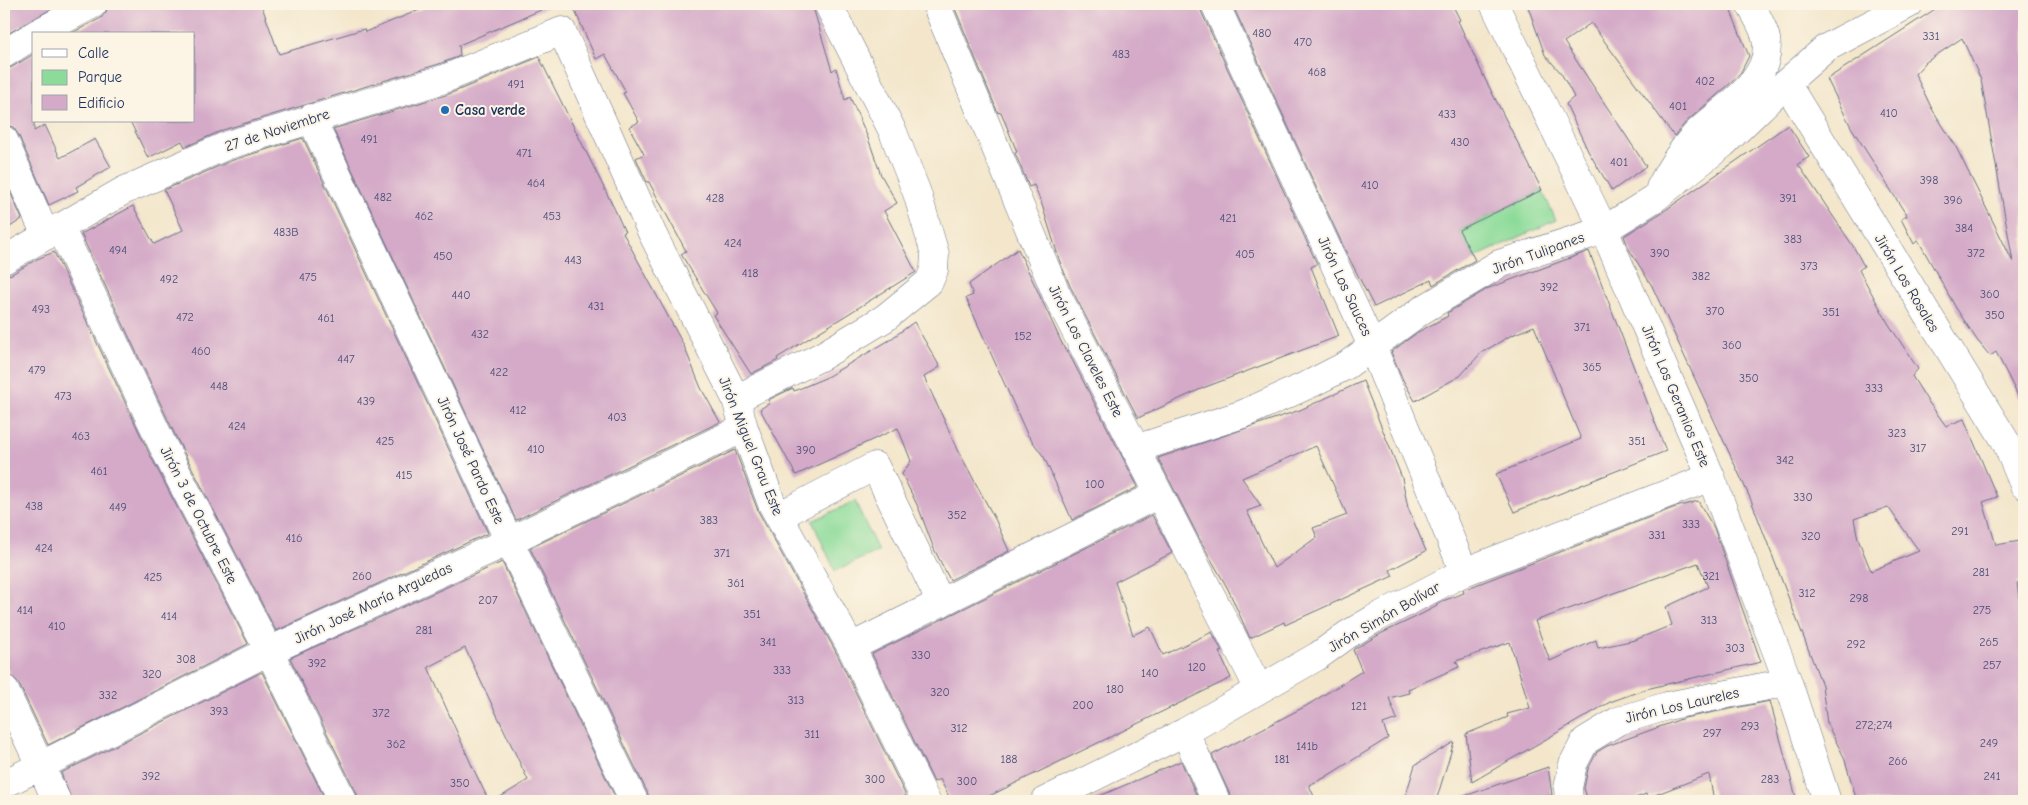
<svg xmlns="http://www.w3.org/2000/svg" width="2028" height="805" font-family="'Comic Neue',sans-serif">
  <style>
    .green { fill: #8cdb9a; stroke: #54857c }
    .building { fill: #d4aac8; fill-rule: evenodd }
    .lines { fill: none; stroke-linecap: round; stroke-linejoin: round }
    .street-casing { stroke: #676f84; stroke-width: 29 }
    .street { stroke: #fff; stroke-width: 28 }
    .poi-dot { fill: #1f6fb2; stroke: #fcf5e5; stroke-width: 2 }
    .labels { text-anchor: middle; stroke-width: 4; stroke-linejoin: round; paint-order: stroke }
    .number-label { font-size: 12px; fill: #494e78 }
    .poi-label { font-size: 15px; font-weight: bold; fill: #1b2f5e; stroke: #fcf5e5; text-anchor: start }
    .street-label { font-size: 15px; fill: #1b2f5e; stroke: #fcf5e5 }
  </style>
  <rect width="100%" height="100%" fill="#fcf5e5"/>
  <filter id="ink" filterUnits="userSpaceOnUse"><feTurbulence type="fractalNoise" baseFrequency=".02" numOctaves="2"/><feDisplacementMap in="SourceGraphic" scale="10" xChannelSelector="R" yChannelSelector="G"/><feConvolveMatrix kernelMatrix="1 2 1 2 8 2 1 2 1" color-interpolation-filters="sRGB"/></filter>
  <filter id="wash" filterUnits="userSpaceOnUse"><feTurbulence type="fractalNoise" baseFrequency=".0096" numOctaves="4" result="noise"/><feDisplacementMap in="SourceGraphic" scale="20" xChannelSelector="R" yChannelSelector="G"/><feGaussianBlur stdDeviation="1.12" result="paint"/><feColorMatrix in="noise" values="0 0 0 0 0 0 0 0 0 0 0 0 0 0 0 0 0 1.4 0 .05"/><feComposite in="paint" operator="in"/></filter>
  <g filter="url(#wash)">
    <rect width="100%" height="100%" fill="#f3e6cb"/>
    <path class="green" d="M1542 190 1556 220 1474 258 1459 231Z
      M855 501 878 551 835 571 812 521Z"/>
    <g id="blocks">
      <path class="building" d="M4 4H60L4 36Z
        M108 4H261L279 54 364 29 365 32 434 4H555L459 45 460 56 439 64 223 130 185 147 182 141 148 158 130 121H194V34H70L101 18 106 12Z
        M572 4H812L832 71 836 68 845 100 850 97 868 138 881 175 897 203 884 211 916 272 777 358 778 360 751 374 713 315 717 313 681 254 686 251 649 182H647L644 176 636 158 644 154 629 127 639 122 623 93 626 92 605 54 596 59Z
        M953 4H1200L1201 11 1317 264 1311 267 1339 336 1203 388 1138 418 1070 286 1060 262 1042 205 1034 185 1029 187 1015 153 1017 152 1001 112 998 113Z
        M1232 4H1452L1460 20 1458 21 1485 79 1542 190 1459 230 1475 260 1433 285 1431 280 1374 307 1345 250Z
        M1527 4H1728L1749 56 1741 72 1732 82 1686 122 1674 136 1591 23 1564 42 1646 166 1612 191 1588 151 1566 104 1574 97 1561 73 1545 55Z
        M1943 4H2024V408L1996 352 1990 356 1977 340 1956 308 1918 240 1914 244 1901 219 1907 216 1851 127 1827 79ZM1962 38 1981 80 2013 262 1955 145 1932 109 1915 74 1926 62Z
        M34 54V131L45 125 60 158 95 139 111 167 76 187 78 191 49 205 18 134 13 127 4 125V69L12 67Z
        M539 57 615 210 625 232 623 233 684 346 701 388 720 422 516 520 333 129 449 94Z
        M1788 125 1809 157 1798 164 1853 246 1864 266 1859 270 1888 323 1918 369 1912 376 1927 400 1946 426 1964 419 1997 497 1983 502 1996 545 2020 541 2024 562V581L2017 583 2024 632V801H1857L1844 757 1827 724 1822 685 1751 500 1652 286 1629 249 1624 236 1664 211ZM1888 507 1919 551 1871 571 1858 539 1854 519Z
        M303 138 488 533 276 631 177 439 81 234 133 206 154 244 183 230 164 190 233 160Z
        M4 178 22 219 4 231Z
        M1018 249 1065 350H1067L1138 487 1072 520 1044 457 1027 434 966 298 973 295 969 284Z
        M1589 251 1666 451 1514 512 1496 474 1581 439 1534 326 1510 336 1481 353 1460 376 1415 401 1403 380 1391 352 1418 332 1448 316 1447 313 1489 288Z
        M54 252 149 453 248 644 48 745 18 682 10 675 4 661V276L12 274 37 259Z
        M914 322 940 367 924 377 960 454 996 521 1009 551 950 580 934 549 919 509 902 474 911 461 898 428 796 475 760 409 770 403 768 400 793 388 794 391 825 378 888 341Z
        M1363 381 1402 478 1408 508 1426 551 1390 570 1393 576 1285 625 1284 622 1250 638 1228 589 1200 540 1158 458 1300 410ZM1316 446 1347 515 1313 528 1317 537 1274 568 1247 511 1261 506 1242 478Z
        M735 450 758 511 837 654 906 796 894 801H649L648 794 530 548Z
        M1698 501 1714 528 1761 662 1646 689 1610 702 1472 782 1466 734 1508 717 1507 714 1530 708 1510 642 1456 661 1459 667 1408 689 1409 693 1389 698 1397 719 1383 724 1388 738 1324 778 1309 785 1316 801H1231L1230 795 1212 755 1306 706 1362 671 1353 650 1356 648 1382 633 1414 618 1437 606V604L1440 602 1464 593 1463 590 1673 508ZM1698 563 1708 587 1666 607 1672 625 1635 640 1598 648 1596 640 1550 661 1535 621Z
        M1152 515 1172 553 1115 582 1133 635 1150 627 1163 655 1212 632 1222 651 1219 652 1231 678 979 801H951L940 779 934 782 872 654Z
        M502 562 617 801H494L528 780 465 648 428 667 472 766 489 801H358L357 794 290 658Z
        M262 672 326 801H72L61 773Z
        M1770 701 1797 801H1714L1709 774 1647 798 1646 794 1627 801H1588L1584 788 1588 769 1597 752 1607 746 1684 718Z
        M1454 742 1436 801H1404L1415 765Z
        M1181 761 1199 801H1088L1137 780Z
        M1548 767 1552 795 1530 801H1460L1459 798Z"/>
    </g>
  </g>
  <g filter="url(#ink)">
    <use href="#blocks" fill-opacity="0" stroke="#676f84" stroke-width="1"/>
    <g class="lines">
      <g class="street-casing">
        <path id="street" d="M936 4 1056 293 1259 689
          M1215 4 1372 346 1464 572
          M1494 4 1604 230 1711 477 1788 682 1827 801
          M36 34 93 4
          M4 54 34 35
          M1786 83 2006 442 2024 485
          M311 118 509 541 634 801
          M4 140 46 236
          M1660 188C1670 168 1681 150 1696 134 1721 109 1774 81 1766 39 1764 27 1755 14 1750 4
          M60 227 163 446 269 651 343 801
          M4 260 123 191 228 145 444 79 562 31 652 233 736 399 744 428 772 504 851 647 926 801
          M736 399 822 356 885 318 929 282 934 270 935 254 917 193 893 132 828 4
          M1135 449 1243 414 1312 383 1347 365 1422 310 1499 264 1604 230 1655 198 1723 144 1786 83 1826 48 1909 4
          M779 516 875 466 941 603
          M851 647 1159 494
          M4 689 57 801
          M1185 732 1216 801
          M4 784 269 651 509 541 744 428
          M1045 801 1185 732 1318 656 1347 635 1374 619 1464 572 1711 477
          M1569 801 1568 788 1573 764 1585 741 1618 721 1667 706 1788 682"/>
      </g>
      <use href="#street" class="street"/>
    </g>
  </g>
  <circle class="poi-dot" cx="445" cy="110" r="5"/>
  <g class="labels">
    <g class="number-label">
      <text x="1262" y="37">480</text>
      <text x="1931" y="40">331</text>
      <text x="1303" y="46">470</text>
      <text x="1121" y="58">483</text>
      <text x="1317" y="76">468</text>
      <text x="1705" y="85">402</text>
      <text x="516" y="88">491</text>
      <text x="1678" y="110">401</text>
      <text x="1889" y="117">410</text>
      <text x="1447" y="118">433</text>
      <text x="369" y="143">491</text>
      <text x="1460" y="146">430</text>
      <text x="524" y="157">471</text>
      <text x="1619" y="166">401</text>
      <text x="1929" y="184">398</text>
      <text x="536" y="187">464</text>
      <text x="1370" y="189">410</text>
      <text x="383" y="201">482</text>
      <text x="715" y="202">428</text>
      <text x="1788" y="202">391</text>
      <text x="1953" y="204">396</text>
      <text x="424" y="220">462</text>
      <text x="552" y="220">453</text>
      <text x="1228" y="222">421</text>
      <text x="1964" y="232">384</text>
      <text x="286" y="236">483B</text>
      <text x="1793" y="243">383</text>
      <text x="733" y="247">424</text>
      <text x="118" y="254">494</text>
      <text x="1660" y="257">390</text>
      <text x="1976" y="257">372</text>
      <text x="1245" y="258">405</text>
      <text x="443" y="260">450</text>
      <text x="573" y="264">443</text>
      <text x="1809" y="270">373</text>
      <text x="750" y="277">418</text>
      <text x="1701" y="280">382</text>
      <text x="308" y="281">475</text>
      <text x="169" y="283">492</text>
      <text x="1549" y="291">392</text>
      <text x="1990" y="298">360</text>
      <text x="461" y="299">440</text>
      <text x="596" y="310">431</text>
      <text x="41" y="313">493</text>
      <text x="1715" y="315">370</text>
      <text x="1831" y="316">351</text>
      <text x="1995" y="319">350</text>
      <text x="185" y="321">472</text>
      <text x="326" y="322">461</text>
      <text x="1582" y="331">371</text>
      <text x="480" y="338">432</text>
      <text x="1023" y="340">152</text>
      <text x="1732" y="349">360</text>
      <text x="201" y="355">460</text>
      <text x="346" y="363">447</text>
      <text x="1592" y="371">365</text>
      <text x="37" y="374">479</text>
      <text x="499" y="376">422</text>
      <text x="1749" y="382">350</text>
      <text x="219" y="390">448</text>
      <text x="1874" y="392">333</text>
      <text x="63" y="400">473</text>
      <text x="366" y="405">439</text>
      <text x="518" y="414">412</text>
      <text x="617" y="421">403</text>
      <text x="237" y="430">424</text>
      <text x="1897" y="437">323</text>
      <text x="81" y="440">463</text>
      <text x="385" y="445">425</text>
      <text x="1637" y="445">351</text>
      <text x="1918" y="452">317</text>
      <text x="536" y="453">410</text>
      <text x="806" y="454">390</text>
      <text x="1785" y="464">342</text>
      <text x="99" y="475">461</text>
      <text x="404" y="479">415</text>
      <text x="1095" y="488">100</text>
      <text x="1803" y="501">330</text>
      <text x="34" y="510">438</text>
      <text x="118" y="511">449</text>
      <text x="957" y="519">352</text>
      <text x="709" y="524">383</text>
      <text x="1691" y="528">333</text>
      <text x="1960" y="535">291</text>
      <text x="1657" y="539">331</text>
      <text x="1811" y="540">320</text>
      <text x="294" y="542">416</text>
      <text x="44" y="552">424</text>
      <text x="722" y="557">371</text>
      <text x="1981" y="576">281</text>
      <text x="362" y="580">260</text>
      <text x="1711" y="580">321</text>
      <text x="153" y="581">425</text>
      <text x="736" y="587">361</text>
      <text x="1807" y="597">312</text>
      <text x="1859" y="602">298</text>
      <text x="488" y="604">207</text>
      <text x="25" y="614">414</text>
      <text x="1982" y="614">275</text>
      <text x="752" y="618">351</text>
      <text x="169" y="620">414</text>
      <text x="1709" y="624">313</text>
      <text x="57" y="630">410</text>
      <text x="424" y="634">281</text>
      <text x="768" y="646">341</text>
      <text x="1989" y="646">265</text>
      <text x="1856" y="648">292</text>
      <text x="1735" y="652">303</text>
      <text x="921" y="659">330</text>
      <text x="186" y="663">308</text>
      <text x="317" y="667">392</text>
      <text x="1992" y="669">257</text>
      <text x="1197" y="671">120</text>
      <text x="782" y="674">333</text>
      <text x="1150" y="677">140</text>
      <text x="152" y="678">320</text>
      <text x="1115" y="693">180</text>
      <text x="940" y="696">320</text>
      <text x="108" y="699">332</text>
      <text x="796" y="704">313</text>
      <text x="1083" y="709">200</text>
      <text x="1359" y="710">121</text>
      <text x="219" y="715">393</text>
      <text x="381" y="717">372</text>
      <text x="1874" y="729">272;274</text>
      <text x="1750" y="730">293</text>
      <text x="959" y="732">312</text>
      <text x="1712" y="737">297</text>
      <text x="812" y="738">311</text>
      <text x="1989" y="747">249</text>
      <text x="396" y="748">362</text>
      <text x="1307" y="750">141b</text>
      <text x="1009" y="763">188</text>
      <text x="1282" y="763">181</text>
      <text x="1898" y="765">266</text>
      <text x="151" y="780">392</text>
      <text x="1992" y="780">241</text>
      <text x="875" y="783">300</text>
      <text x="1770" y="783">283</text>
      <text x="967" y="785">300</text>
      <text x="460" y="787">350</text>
    </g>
    <g class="poi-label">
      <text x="455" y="115">Casa verde</text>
    </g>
    <g class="street-label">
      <text transform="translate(277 130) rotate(-18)" y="5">27 de Noviembre</text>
      <text transform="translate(1538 253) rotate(-20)" y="5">Jirón Tulipanes</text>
      <text transform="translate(1907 283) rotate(59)" y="5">Jirón Los Rosales</text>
      <text transform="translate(1345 286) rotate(65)" y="5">Jirón Los Sauces</text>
      <text transform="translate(1086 351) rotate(63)" y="5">Jirón Los Claveles Este</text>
      <text transform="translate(1676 396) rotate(67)" y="5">Jirón Los Geranios Este</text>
      <text transform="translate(751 446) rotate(68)" y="5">Jirón Miguel Grau Este</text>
      <text transform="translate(471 460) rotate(65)" y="5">Jirón José Pardo Este</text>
      <text transform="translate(199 515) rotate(63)" y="5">Jirón 3 de Octubre Este</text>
      <text transform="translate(373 603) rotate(-25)" y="5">Jirón José María Arguedas</text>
      <text transform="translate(1384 617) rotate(-30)" y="5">Jirón Simón Bolívar</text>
      <text transform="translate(1682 705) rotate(-13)" y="5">Jirón Los Laureles</text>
    </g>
  </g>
  <rect width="2028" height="805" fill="none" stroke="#fcf5e5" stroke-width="20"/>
  <rect x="32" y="32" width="162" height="90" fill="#fcf5e5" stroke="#a2a6af"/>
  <rect x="42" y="49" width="25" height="8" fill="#ffffff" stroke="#a2a6af"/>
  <text x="78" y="58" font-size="15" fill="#1b2f5e">Calle</text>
  <rect x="42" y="70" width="25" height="15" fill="#8cdb9a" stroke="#a2a6af"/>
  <text x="78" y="82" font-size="15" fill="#1b2f5e">Parque</text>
  <rect x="42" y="95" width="25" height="15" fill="#d4aac8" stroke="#a2a6af"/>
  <text x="78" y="108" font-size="15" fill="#1b2f5e">Edificio</text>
</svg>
